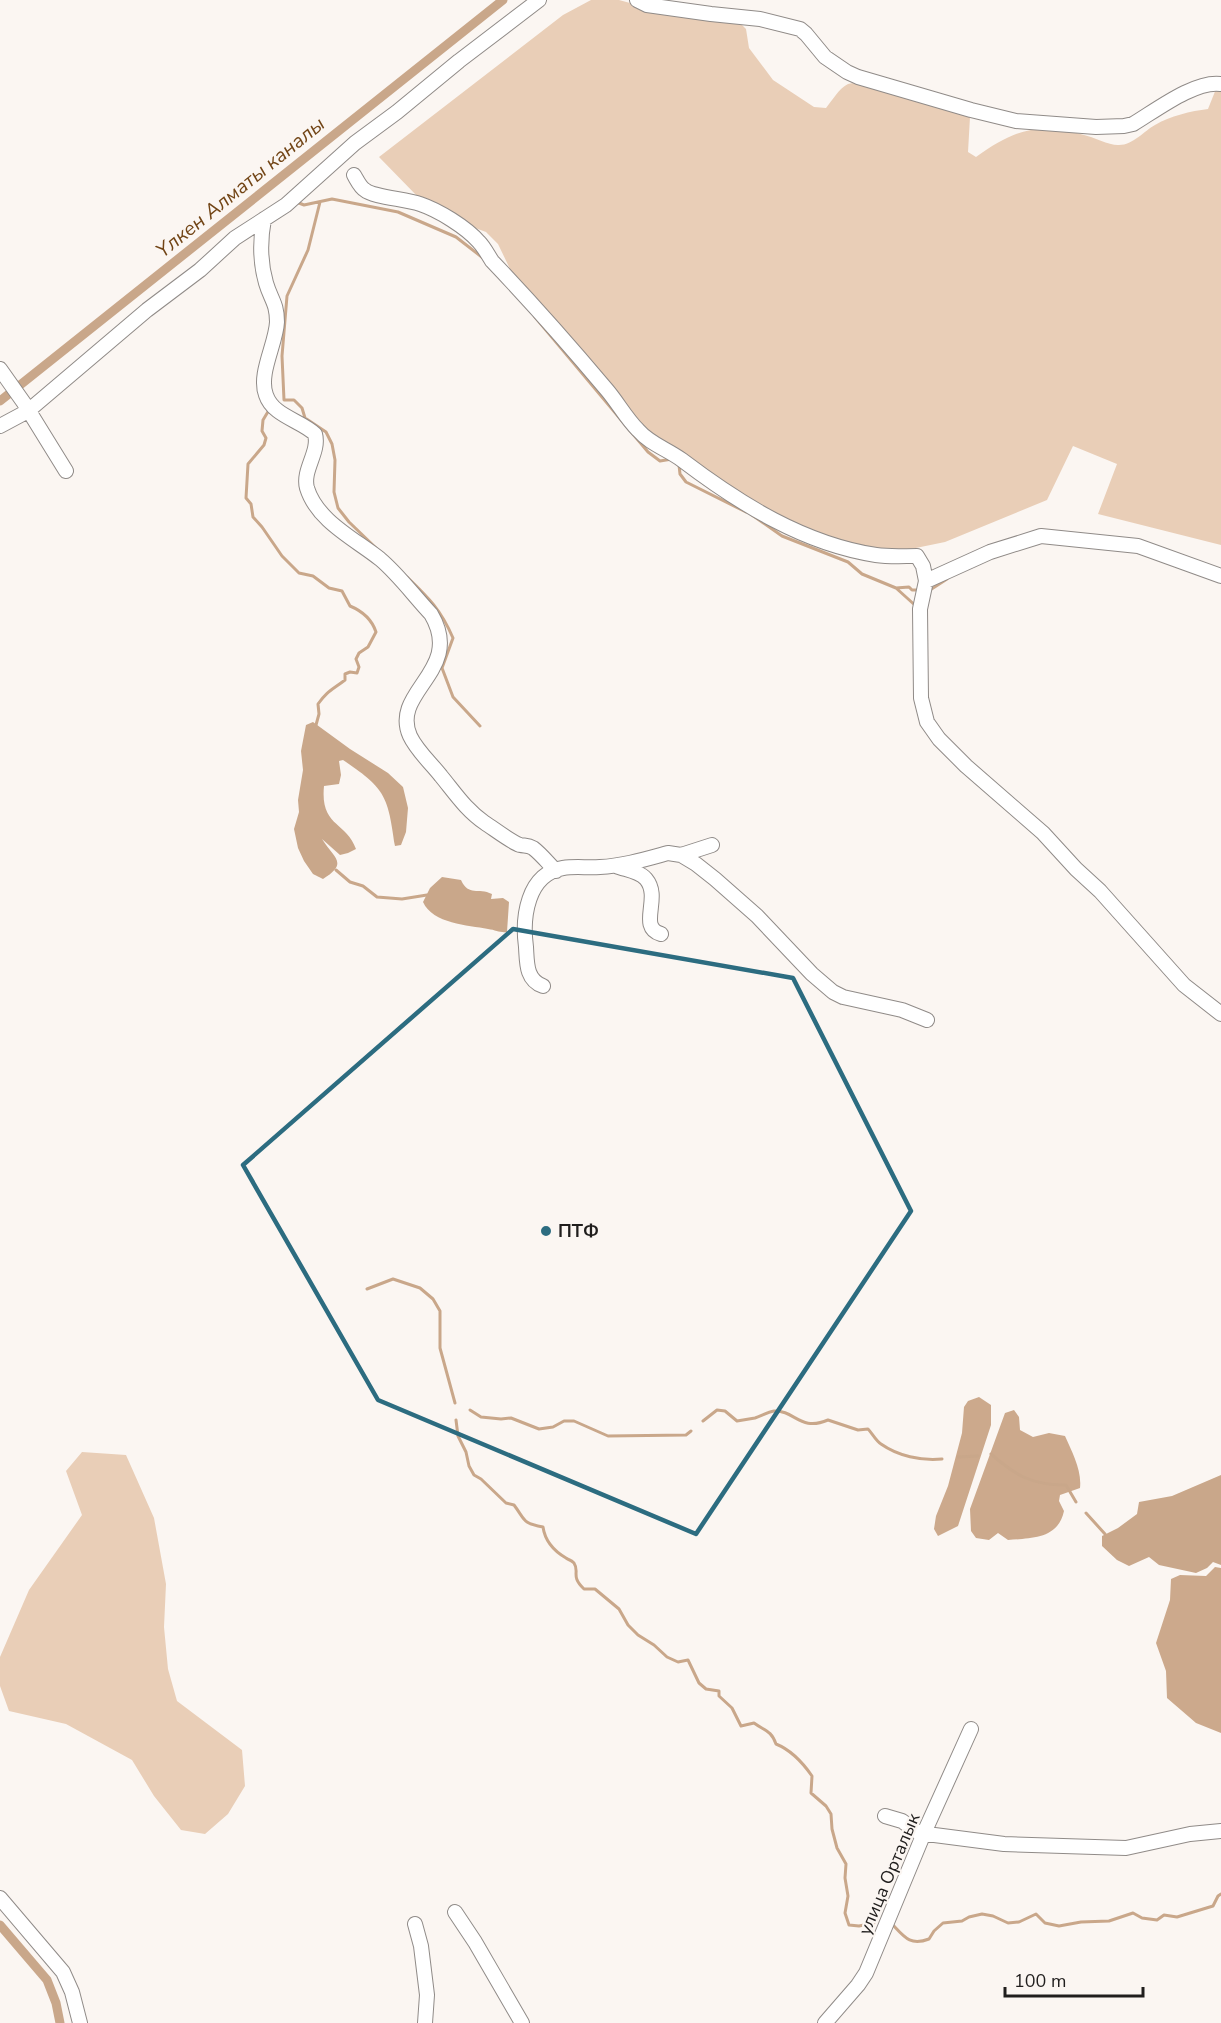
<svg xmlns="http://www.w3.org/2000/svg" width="1221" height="2023" font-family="'Nunito Sans',sans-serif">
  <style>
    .green { fill: #e9ceb7 }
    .forest { fill: #cca98c }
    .water { fill: #c9a78a }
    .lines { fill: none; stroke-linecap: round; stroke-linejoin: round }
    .stream { stroke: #c9a78a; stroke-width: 3 }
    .canal { stroke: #c9a78a; stroke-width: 9 }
    .minor-casing { stroke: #908b88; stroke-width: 16 }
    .minor { stroke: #fff; stroke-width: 14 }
    .marked { fill: none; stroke: #2c6c80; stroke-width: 4.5; stroke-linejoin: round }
    .poi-dot { fill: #2c6c80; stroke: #fbf6f2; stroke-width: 2 }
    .labels { text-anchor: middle; stroke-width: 4.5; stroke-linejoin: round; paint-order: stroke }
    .poi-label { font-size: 18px; font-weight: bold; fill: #201e1d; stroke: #fbf6f2; text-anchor: start }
    .street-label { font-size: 18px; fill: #201e1d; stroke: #fbf6f2 }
    .water-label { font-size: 20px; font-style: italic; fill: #724516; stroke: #fbf6f2 }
  </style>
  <rect width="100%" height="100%" fill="#fbf6f2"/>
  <path class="green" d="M591 0H619L652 9 738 21 746 29 749 48 773 80 814 107 826 108C832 101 839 88 848 84 863 78 950 110 970 117L968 152 976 157C1014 130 1039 121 1084 135 1093 137 1111 146 1119 145 1133 145 1144 131 1155 125 1170 116 1191 111 1208 109L1216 89 1221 88V545L1098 514 1117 464 1073 446 1047 500 945 542 906 550 867 548 804 530 730 490 655 437 622 403 511 271 498 244 486 232 459 222 418 197 379 157 563 15Z
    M82 1452 126 1455 154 1518 166 1584 164 1627 168 1669 177 1701 242 1750 245 1786 228 1814 205 1834 181 1830 154 1796 132 1760 66 1724 9 1711 0 1686V1657L29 1590 82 1515 66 1471Z"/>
  <path class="forest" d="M979 1397 991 1405V1425L958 1526 938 1536 934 1529 936 1516 948 1486 962 1433 964 1407 968 1401Z
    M1014 1410 1019 1417 1020 1430 1033 1437 1049 1433 1065 1436C1072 1452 1082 1470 1080 1488L1060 1495 1059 1501 1064 1511C1058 1539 1032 1538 1008 1540L998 1533 989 1540 976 1538 971 1531 970 1509 1005 1413Z
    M1215 1567 1221 1568V1733L1196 1723 1167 1698 1166 1671 1156 1643 1170 1600 1171 1579 1180 1575 1206 1576Z"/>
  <path class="water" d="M313 722 350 749 388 773 403 787 408 808 406 832 401 845 395 846C388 796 386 789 343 760L339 761 341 775 339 784 324 786C320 827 346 821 356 849L348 853 340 855 322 839C334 858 349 863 323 879L313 874 304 861 298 848 294 829 299 812 298 800 303 770 301 751 306 725Z
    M442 877 461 880C469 897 478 887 492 894L491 899 503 898 509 902 507 932C500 933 496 930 488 929 468 925 433 924 423 902L430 888Z
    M1221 1475V1565L1213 1562 1207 1568 1196 1573 1159 1565 1149 1557 1129 1566 1117 1560 1102 1546V1536L1118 1528 1137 1514 1139 1502 1172 1496Z"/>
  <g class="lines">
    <path class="stream" d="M320 202 308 250 287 296 282 356 284 400H294L302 408 305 418 326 432 332 444 335 460 334 492 338 508 349 522 376 548
      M299 203 304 205 332 199 398 212 456 237 483 258
      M535 317 648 452 660 461 672 459
      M269 410 263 420 262 431 266 438 264 445 248 464 246 498 251 504 253 517 262 527 282 556 299 573 313 576 329 588 342 591 350 606C362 611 372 620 376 632L368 647 359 653 356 659 359 667 357 673 350 672 345 674V680C332 690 327 691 318 704L319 714 316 725
      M679 465 680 474 686 482 746 512
      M752 515 782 536 848 562 862 574 896 588 917 607
      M407 577C429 598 441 610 453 638L442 668 453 697 480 726
      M896 588 909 587 912 590H919
      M930 590 947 579
      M336 870 350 882 363 886 377 897 402 899 427 895
      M367 1289 393 1279 420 1288 433 1299 440 1311V1348L455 1403
      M470 1410 481 1417 501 1419 511 1418 539 1429 553 1427 564 1421H574L608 1436 686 1435 691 1431
      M456 1420 458 1436 466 1452 469 1466 474 1475 481 1479 506 1503 514 1505C526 1521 522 1523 543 1527 545 1541 554 1551 566 1558 570 1561 570 1559 574 1563 580 1572 570 1576 584 1589H595L619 1609 628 1625 638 1635 654 1645 667 1657 678 1662 688 1660 699 1683 706 1689 719 1691V1696L732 1708 741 1726 754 1723C765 1731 771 1730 776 1744 791 1750 803 1763 812 1776L811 1793 826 1806 831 1814 832 1829 837 1848 846 1864 845 1878 848 1896 845 1913 849 1925 859 1926 874 1923
      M703 1421 717 1410 725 1411 737 1421C743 1420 749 1419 755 1418 761 1416 768 1412 774 1411 795 1410 800 1432 828 1420L858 1430 868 1429C872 1433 876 1441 881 1444 898 1456 921 1461 942 1459
      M991 1454C1016 1476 1032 1485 1066 1485L1076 1502
      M958 1457 978 1456
      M1086 1513 1105 1534
      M893 1925C905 1938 911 1946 929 1939L934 1931 943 1923 962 1921 969 1917 982 1914 993 1916 1008 1923 1019 1922 1036 1914 1045 1923 1059 1926 1081 1922 1109 1921 1133 1913 1142 1918 1157 1920 1164 1915 1177 1917 1213 1906 1218 1896 1221 1894"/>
    <path class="canal" d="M0 401 503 0
      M0 1925 47 1980 56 2003 60 2023"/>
    <g class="minor-casing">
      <path id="minor" d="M637 0 647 5 711 14 760 19 800 29 806 34 825 57 847 72 858 77 971 110 1016 121 1096 127 1124 126 1133 124C1155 111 1195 80 1221 84
        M354 175C357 180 360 187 365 190 373 197 406 199 420 204 438 210 466 227 479 242 484 247 488 255 492 261 532 303 570 346 607 390 618 403 626 418 638 430 650 444 667 449 682 460 740 504 804 544 876 555 889 557 903 556 917 556L923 566 926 581 920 609 921 698 927 722 939 739 966 766 1043 833 1076 869 1100 891 1184 985 1221 1014
        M264 219C260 240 260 262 266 283 271 300 277 303 277 322 276 344 258 374 266 395 273 416 300 420 315 434 320 452 302 470 307 488 317 521 355 539 380 559 399 575 414 596 431 614 465 671 390 691 410 736 417 751 431 763 441 776 455 793 466 810 485 823 493 828 511 842 520 845 525 846 528 845 533 848 541 854 548 863 556 871
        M0 369 24 403 66 471
        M0 426 28 411 147 310 200 270 235 238 286 205 355 143 397 112 459 61 539 0
        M926 581 990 552 1041 536 1138 546 1221 576
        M681 855 712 845
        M616 866C626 870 639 871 646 879 662 898 637 927 661 934
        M543 986C526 980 527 963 526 947 522 918 527 874 563 868 575 866 588 868 600 867 623 866 646 859 668 853L681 855 696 864 715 879 757 916 812 974 833 992 843 997 902 1010 927 1020
        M885 1816 902 1821 919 1833 1004 1844 1126 1848 1190 1834 1221 1831
        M0 1898 63 1972 72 1992 80 2023
        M455 1912 475 1942 522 2023
        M415 1924 421 1946 427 1995 425 2023
        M825 2023 858 1985 866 1973 924 1833 971 1729"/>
    </g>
    <use href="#minor" class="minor"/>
  </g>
  <path class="marked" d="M513 929 793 978 911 1211 696 1534 378 1400 243 1165Z"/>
  <circle class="poi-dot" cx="546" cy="1231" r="6"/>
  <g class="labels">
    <g class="poi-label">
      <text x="558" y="1237">ПТФ</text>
    </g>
    <g class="street-label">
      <text transform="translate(889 1874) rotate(-67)" y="6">улица Орталык</text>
    </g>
    <g class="water-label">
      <text transform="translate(240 187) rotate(-39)" y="7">Үлкен Алматы каналы</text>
    </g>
  </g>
  <path d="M1005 1987v9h138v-9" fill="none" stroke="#201e1d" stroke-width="3"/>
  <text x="1014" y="1987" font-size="18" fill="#201e1d" stroke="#fbf6f2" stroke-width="4.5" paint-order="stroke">100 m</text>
</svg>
